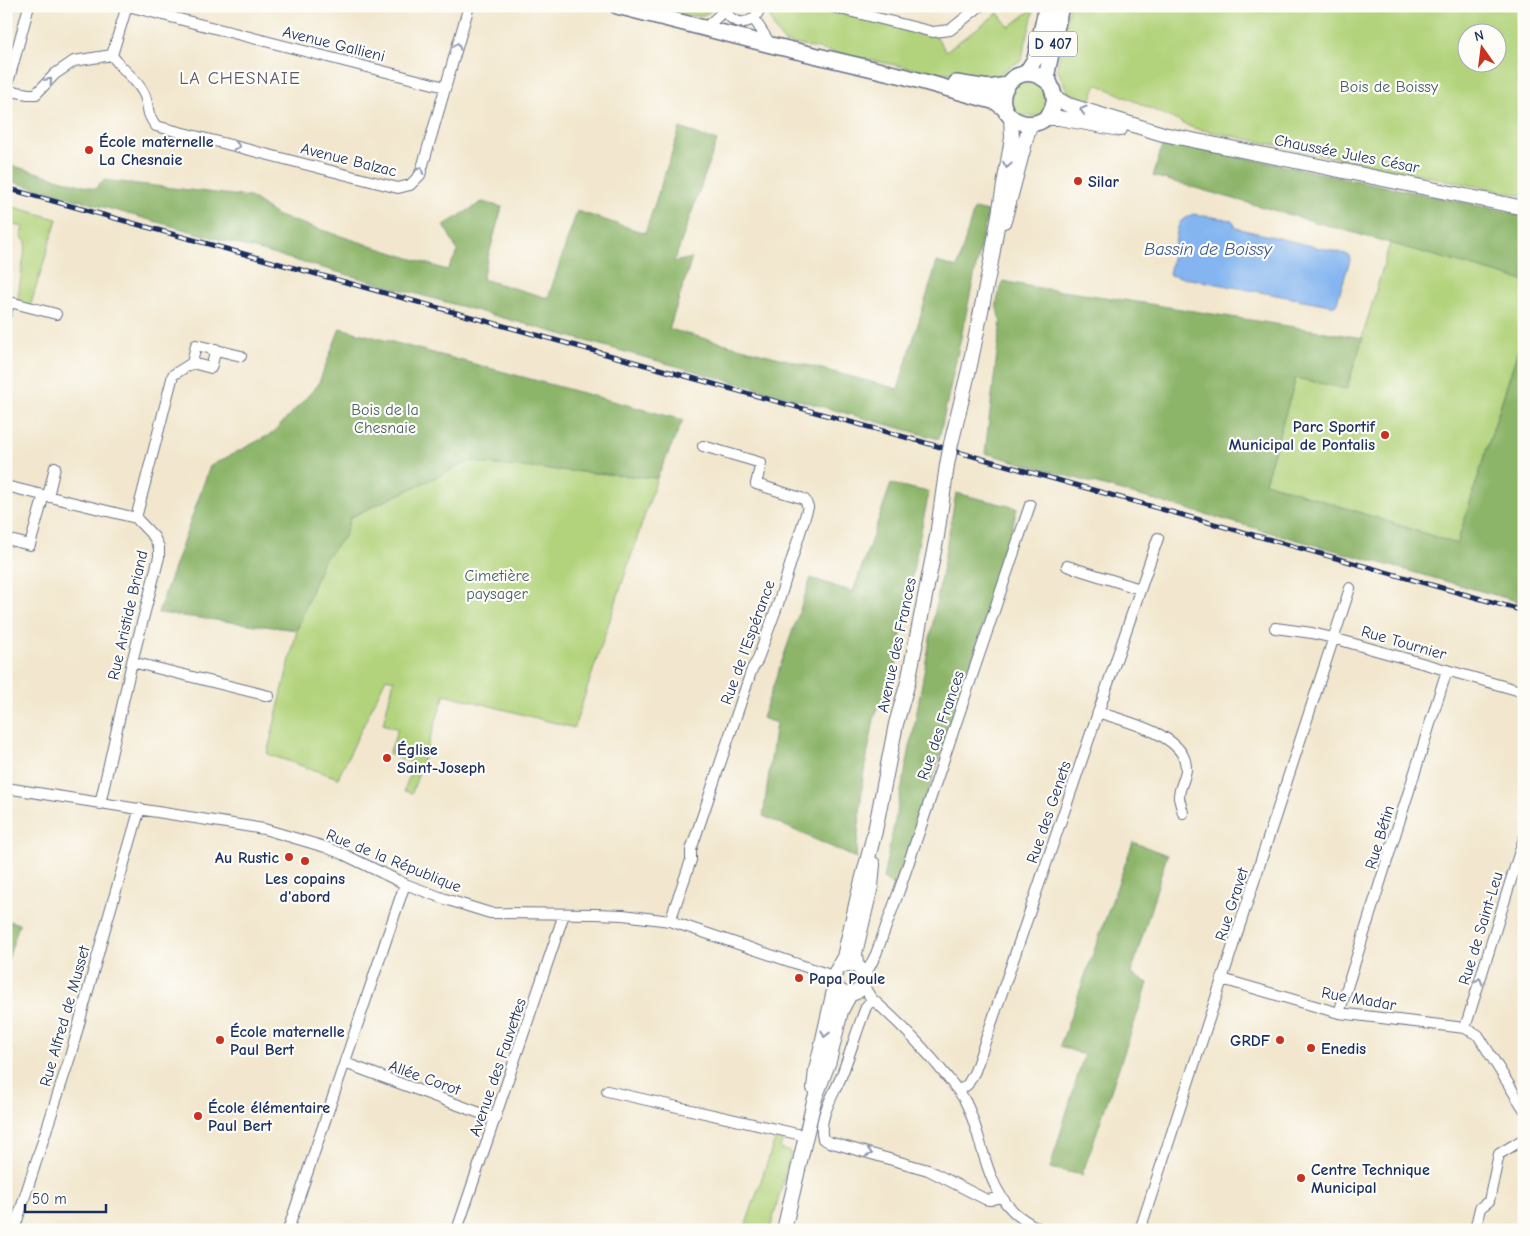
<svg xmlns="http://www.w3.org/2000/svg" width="1530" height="1236" font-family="'Comic Neue',sans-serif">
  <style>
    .green { fill: #b2d37b; stroke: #66816c; fill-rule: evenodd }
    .forest { fill: #8db56b; stroke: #547264 }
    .water { fill: #84b5f0; stroke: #5072a7 }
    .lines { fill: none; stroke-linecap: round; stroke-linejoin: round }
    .street-casing { stroke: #666f85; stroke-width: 12 }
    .secondary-casing { stroke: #666f85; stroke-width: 16 }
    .primary-casing { stroke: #666f85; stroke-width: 18 }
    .street { stroke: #fff; stroke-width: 10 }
    .secondary { stroke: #fff; stroke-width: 14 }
    .primary { stroke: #fff; stroke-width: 15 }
    .rail-casing { stroke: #1b2f5e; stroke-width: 5 }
    .rail { stroke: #fdfcf7; stroke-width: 3; stroke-dasharray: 9; stroke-linecap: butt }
    .secondary-bridge-casing { stroke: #666f85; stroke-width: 16; stroke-linecap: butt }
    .secondary-bridge { stroke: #fff; stroke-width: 14 }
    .oneway { stroke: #8d97ae }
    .poi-dot { fill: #c8321e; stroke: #fdfcf7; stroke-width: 2 }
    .labels { text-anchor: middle; stroke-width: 4.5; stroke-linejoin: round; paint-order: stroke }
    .shield { fill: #fdfcf7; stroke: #5f6c8c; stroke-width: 1 }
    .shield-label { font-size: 15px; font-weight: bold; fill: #1b2f5e }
    .street-label { font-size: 16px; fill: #1b2f5e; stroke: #fdfcf7 }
    .park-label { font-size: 16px; fill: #486067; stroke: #fdfcf7 }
    .poi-label { font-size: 16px; font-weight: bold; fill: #1b2f5e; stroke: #fdfcf7; text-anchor: start }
    .neighbourhood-label { font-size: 18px; letter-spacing: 1px; fill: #5b576a; stroke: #fdfcf7 }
    .water-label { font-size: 18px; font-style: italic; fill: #3a578a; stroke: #fdfcf7 }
  </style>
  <rect width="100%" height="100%" fill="#fdfcf7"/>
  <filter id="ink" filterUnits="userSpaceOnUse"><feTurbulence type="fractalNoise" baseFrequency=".02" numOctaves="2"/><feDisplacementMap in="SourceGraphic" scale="10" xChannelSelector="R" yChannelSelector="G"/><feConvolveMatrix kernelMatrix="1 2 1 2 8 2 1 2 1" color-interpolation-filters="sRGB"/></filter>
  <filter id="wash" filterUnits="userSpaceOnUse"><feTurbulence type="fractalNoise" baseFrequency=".0096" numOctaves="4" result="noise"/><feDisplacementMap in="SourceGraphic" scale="20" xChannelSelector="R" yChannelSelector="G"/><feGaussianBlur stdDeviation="1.12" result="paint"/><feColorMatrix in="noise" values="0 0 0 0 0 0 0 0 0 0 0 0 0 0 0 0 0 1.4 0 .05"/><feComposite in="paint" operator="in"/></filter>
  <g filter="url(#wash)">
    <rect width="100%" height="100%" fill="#f2e7ce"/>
    <path class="green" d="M654 6H714C703 26 671 11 654 6Z
      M784 6H808L936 36 946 51 998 13 1009 27 1030 11 1027 6H1035L1021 61 1007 68 997 78 919 70 784 42 775 30 770 17 773 10Z
      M1069 6H1524V196L1193 128 1097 84 1090 101 1068 93 1057 69ZM1468 32H1498V62H1468Z
      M1033 78 1046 88 1048 104 1039 116H1019C1008 101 1008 99 1016 83Z
      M6 205 57 219 30 307 17 304 26 242 21 236 23 227 6 223Z
      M1390 243 1524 281V331L1457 544 1265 482 1296 377 1347 389Z
      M470 461 485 464 657 478 574 728 445 694 412 793 404 791 414 763 389 754 398 729 383 724 394 680 386 678 338 778 267 754 297 630 322 562 351 517Z
      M776 1137 783 1138 780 1149 791 1152 770 1230H744Z"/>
    <path class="forest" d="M680 128 717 141 674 262 692 258 669 329 898 389 937 262 957 268 974 209 988 212 939 439 6 180 10 165 95 189 103 180 250 197 278 216 447 270 458 252 444 225 482 202 502 207 482 279 548 298 577 211 645 233Z
      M1164 141 1524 215V281L1153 176Z
      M1003 281 1033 287 1112 298 1363 338 1346 389 1296 378 1265 482 1457 544 1524 331V603L985 453 1001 321C993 303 998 299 1003 281Z
      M340 328 683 420 657 478 485 464 470 461 351 517 344 537 322 562 297 630 158 613 210 466 273 433 318 385Z
      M891 484 929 492 904 615 893 685 880 703 875 715 863 777 856 858 763 816 776 723 762 718 811 578 853 592Z
      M956 493 1017 508 1002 569 896 888 883 879 914 728Z
      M1133 842 1167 855 1131 974 1148 983 1082 1175 1050 1168 1084 1055 1060 1046Z
      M6 920 19 924 6 966Z"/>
    <path class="water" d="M1193 214 1232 220 1236 228 1346 254 1349 256 1350 260 1336 305H1330L1169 275 1178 227 1181 221Z"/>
  </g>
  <g filter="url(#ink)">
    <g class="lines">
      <g class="street-casing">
        <path id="street" d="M128 6 445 87
          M725 6C728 28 757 27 760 6
          M829 6 933 32 950 30 980 6
          M754 19 771 45
          M705 28 725 10
          M112 55 127 6
          M6 90 28 94H36L55 74 74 61 112 55C121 70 138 79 145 96 150 110 145 111 156 126L398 188 410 185 420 175 469 6
          M6 90 29 6
          M6 301 56 314
          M6 314 9 302
          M192 363 196 345 241 356
          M192 363 211 368 216 349
          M6 486 136 518 154 537 159 547V557L132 662 100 804
          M48 496 55 467
          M136 518 173 375 192 363
          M6 539 30 545 44 495
          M1067 566 1140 589
          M1275 628 1312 633 1333 638 1524 692
          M132 662 269 696
          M1098 712C1123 721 1185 734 1186 767 1187 777 1178 788 1179 798 1180 803 1182 808 1183 813
          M6 788 264 829 325 847 343 854 405 884 445 899 490 913 595 914 623 915 670 921 827 974 831 977 834 982
          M670 921 691 860V850L752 669 757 661 778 604 808 507 805 500 801 498 756 484 761 463 703 446
          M864 978 876 954 899 891 1030 505
          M1222 979 1339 1013 1465 1028 1478 1035 1524 1109
          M864 982 866 990 871 998C899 1022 925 1049 948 1078 954 1086 962 1094 966 1103 983 1137 984 1183 1013 1211 1021 1219 1032 1225 1042 1230
          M872 999 866 1007C857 1030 850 1054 841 1077 834 1094 817 1119 823 1139L829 1142 928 1170 985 1199 990 1200 1001 1196
          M1339 1013 1447 670
          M1465 1028 1524 838
          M345 1063 496 1119
          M607 1091 806 1136
          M959 1091 968 1084 975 1071 1158 538
          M14 1230 70 1057 104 932 140 808
          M288 1230 405 884
          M457 1230 564 914
          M1140 1230 1350 588
          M1475 1230 1480 1208 1489 1201 1499 1154 1524 1139"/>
      </g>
      <g class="secondary-casing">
        <path id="secondary" d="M1054 97 1068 105 1163 134 1524 208
          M1046 118H1059L1120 129
          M1004 221 1030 124
          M951 444 970 365 991 262 1012 138 1011 117
          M834 979a15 15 0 1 1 30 0a15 15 0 1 1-30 0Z
          M856 965 855 953 871 886 873 864
          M839 966 844 957 858 896 875 831 896 724 908 682 937 536 947 465
          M814 1088 816 1070 835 986
          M784 1230 814 1101 829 1061 841 1011 850 994"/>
      </g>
      <g class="primary-casing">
        <path id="primary" d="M617 6 771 45 903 76 996 102 1005 109
          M1026 73 1035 59 1047 6
          M1048 82C1040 75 1030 71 1020 75 1013 77 1007 83 1004 91 993 125 1049 138 1054 102 1056 92 1048 84 1047 73L1061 6
          M956 83 989 88 1007 85"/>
      </g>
      <use href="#street" class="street"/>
      <use href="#secondary" class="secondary"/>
      <use href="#primary" class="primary"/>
      <g class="rail-casing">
        <path id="rail" d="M6 188 894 434 1524 611"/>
      </g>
      <use href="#rail" class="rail"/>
      <g class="secondary-bridge-casing">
        <path id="secondary-bridge" d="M947 465 951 444"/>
      </g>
      <use href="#secondary-bridge" class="secondary-bridge"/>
    </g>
    <defs><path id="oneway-chevron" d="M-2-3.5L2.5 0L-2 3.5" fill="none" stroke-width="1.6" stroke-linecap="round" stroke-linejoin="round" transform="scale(1.25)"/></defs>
    <g class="oneway">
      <use href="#oneway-chevron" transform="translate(457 46) rotate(-73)"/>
      <use href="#oneway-chevron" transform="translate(49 81) rotate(-49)"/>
      <use href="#oneway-chevron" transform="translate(1083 110) rotate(-163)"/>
      <use href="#oneway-chevron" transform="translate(237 146) rotate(14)"/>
      <use href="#oneway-chevron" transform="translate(1007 165) rotate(101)"/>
      <use href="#oneway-chevron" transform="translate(420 170) rotate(-68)"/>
      <use href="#oneway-chevron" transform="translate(1479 981) rotate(-73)"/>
      <use href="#oneway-chevron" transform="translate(825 1034) rotate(104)"/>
      <use href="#oneway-chevron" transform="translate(869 1153) rotate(15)"/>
    </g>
  </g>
  <g class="poi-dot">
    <circle cx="89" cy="150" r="5"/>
    <circle cx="1078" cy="181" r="5"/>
    <circle cx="1385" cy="435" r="5"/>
    <circle cx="387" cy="758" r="5"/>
    <circle cx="289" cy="857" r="5"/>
    <circle cx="305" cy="861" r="5"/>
    <circle cx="799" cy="978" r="5"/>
    <circle cx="220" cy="1040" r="5"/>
    <circle cx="1280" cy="1040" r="5"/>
    <circle cx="1311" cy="1048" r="5"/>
    <circle cx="198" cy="1116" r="5"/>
    <circle cx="1301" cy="1178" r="5"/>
  </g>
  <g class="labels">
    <rect class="shield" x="1029" y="31.5" width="48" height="25" rx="4"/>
    <g class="shield-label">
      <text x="1053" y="49">D 407</text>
    </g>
    <g class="street-label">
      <text transform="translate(334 43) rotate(14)" y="6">Avenue Gallieni</text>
      <text transform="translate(1347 153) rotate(11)" y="6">Chaussée Jules César</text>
      <text transform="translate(349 159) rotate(14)" y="6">Avenue Balzac</text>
      <text transform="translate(127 615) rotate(-77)" y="6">Rue Aristide Briand</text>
      <text transform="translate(747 642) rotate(-70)" y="6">Rue de l'Espérance</text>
      <text transform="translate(1404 642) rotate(16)" y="6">Rue Tournier</text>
      <text transform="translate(896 645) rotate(-78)" y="6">Avenue des Frances</text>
      <text transform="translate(940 725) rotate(-71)" y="6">Rue des Frances</text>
      <text transform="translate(1048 812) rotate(-71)" y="6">Rue des Genets</text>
      <text transform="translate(1379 837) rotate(-73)" y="6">Rue Bétin</text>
      <text transform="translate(394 860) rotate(22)" y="6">Rue de la République</text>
      <text transform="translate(1231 904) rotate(-72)" y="6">Rue Gravet</text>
      <text transform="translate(1480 928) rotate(-73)" y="6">Rue de Saint-Leu</text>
      <text transform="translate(1359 998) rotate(10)" y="6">Rue Madar</text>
      <text transform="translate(64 1016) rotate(-74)" y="6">Rue Alfred de Musset</text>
      <text transform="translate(497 1067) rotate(-71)" y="6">Avenue des Fauvettes</text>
      <text transform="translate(425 1077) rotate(20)" y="6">Allée Corot</text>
    </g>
    <g class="park-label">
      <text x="1389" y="92">Bois de Boissy</text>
      <text x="385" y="415">Bois de la<tspan x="385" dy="18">Chesnaie</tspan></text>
      <text x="497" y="581">Cimetière<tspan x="497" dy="18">paysager</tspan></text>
    </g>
    <g class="poi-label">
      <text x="99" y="147">École maternelle<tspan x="99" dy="18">La Chesnaie</tspan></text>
      <text x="1088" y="187">Silar</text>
      <text x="1375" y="432" text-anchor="end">Parc Sportif<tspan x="1375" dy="18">Municipal de Pontalis</tspan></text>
      <text x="397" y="755">Église<tspan x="397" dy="18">Saint-Joseph</tspan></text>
      <text x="279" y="863" text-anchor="end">Au Rustic</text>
      <text x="305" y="884" text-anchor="middle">Les copains<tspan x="305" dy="18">d'abord</tspan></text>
      <text x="809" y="984">Papa Poule</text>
      <text x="230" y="1037">École maternelle<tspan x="230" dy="18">Paul Bert</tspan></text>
      <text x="1270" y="1046" text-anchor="end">GRDF</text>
      <text x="1321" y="1054">Enedis</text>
      <text x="208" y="1113">École élémentaire<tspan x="208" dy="18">Paul Bert</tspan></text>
      <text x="1311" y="1175">Centre Technique<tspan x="1311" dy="18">Municipal</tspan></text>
    </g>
    <g class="neighbourhood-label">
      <text x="240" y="84">LA CHESNAIE</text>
    </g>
    <g class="water-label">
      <text x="1208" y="255">Bassin de Boissy</text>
    </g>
  </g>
  <rect width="1530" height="1236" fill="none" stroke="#fdfcf7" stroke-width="25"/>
  <g transform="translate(1482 48) rotate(346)"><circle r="24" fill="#fdfcf7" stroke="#a3aaba"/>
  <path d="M0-4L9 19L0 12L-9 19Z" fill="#c8321e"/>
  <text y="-8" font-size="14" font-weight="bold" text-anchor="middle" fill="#1b2f5e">N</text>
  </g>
  <path d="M25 1204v8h81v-8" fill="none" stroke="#1b2f5e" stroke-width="2.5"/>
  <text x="32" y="1204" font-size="15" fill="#1b2f5e" stroke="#fdfcf7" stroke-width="4" paint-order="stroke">50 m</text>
</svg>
